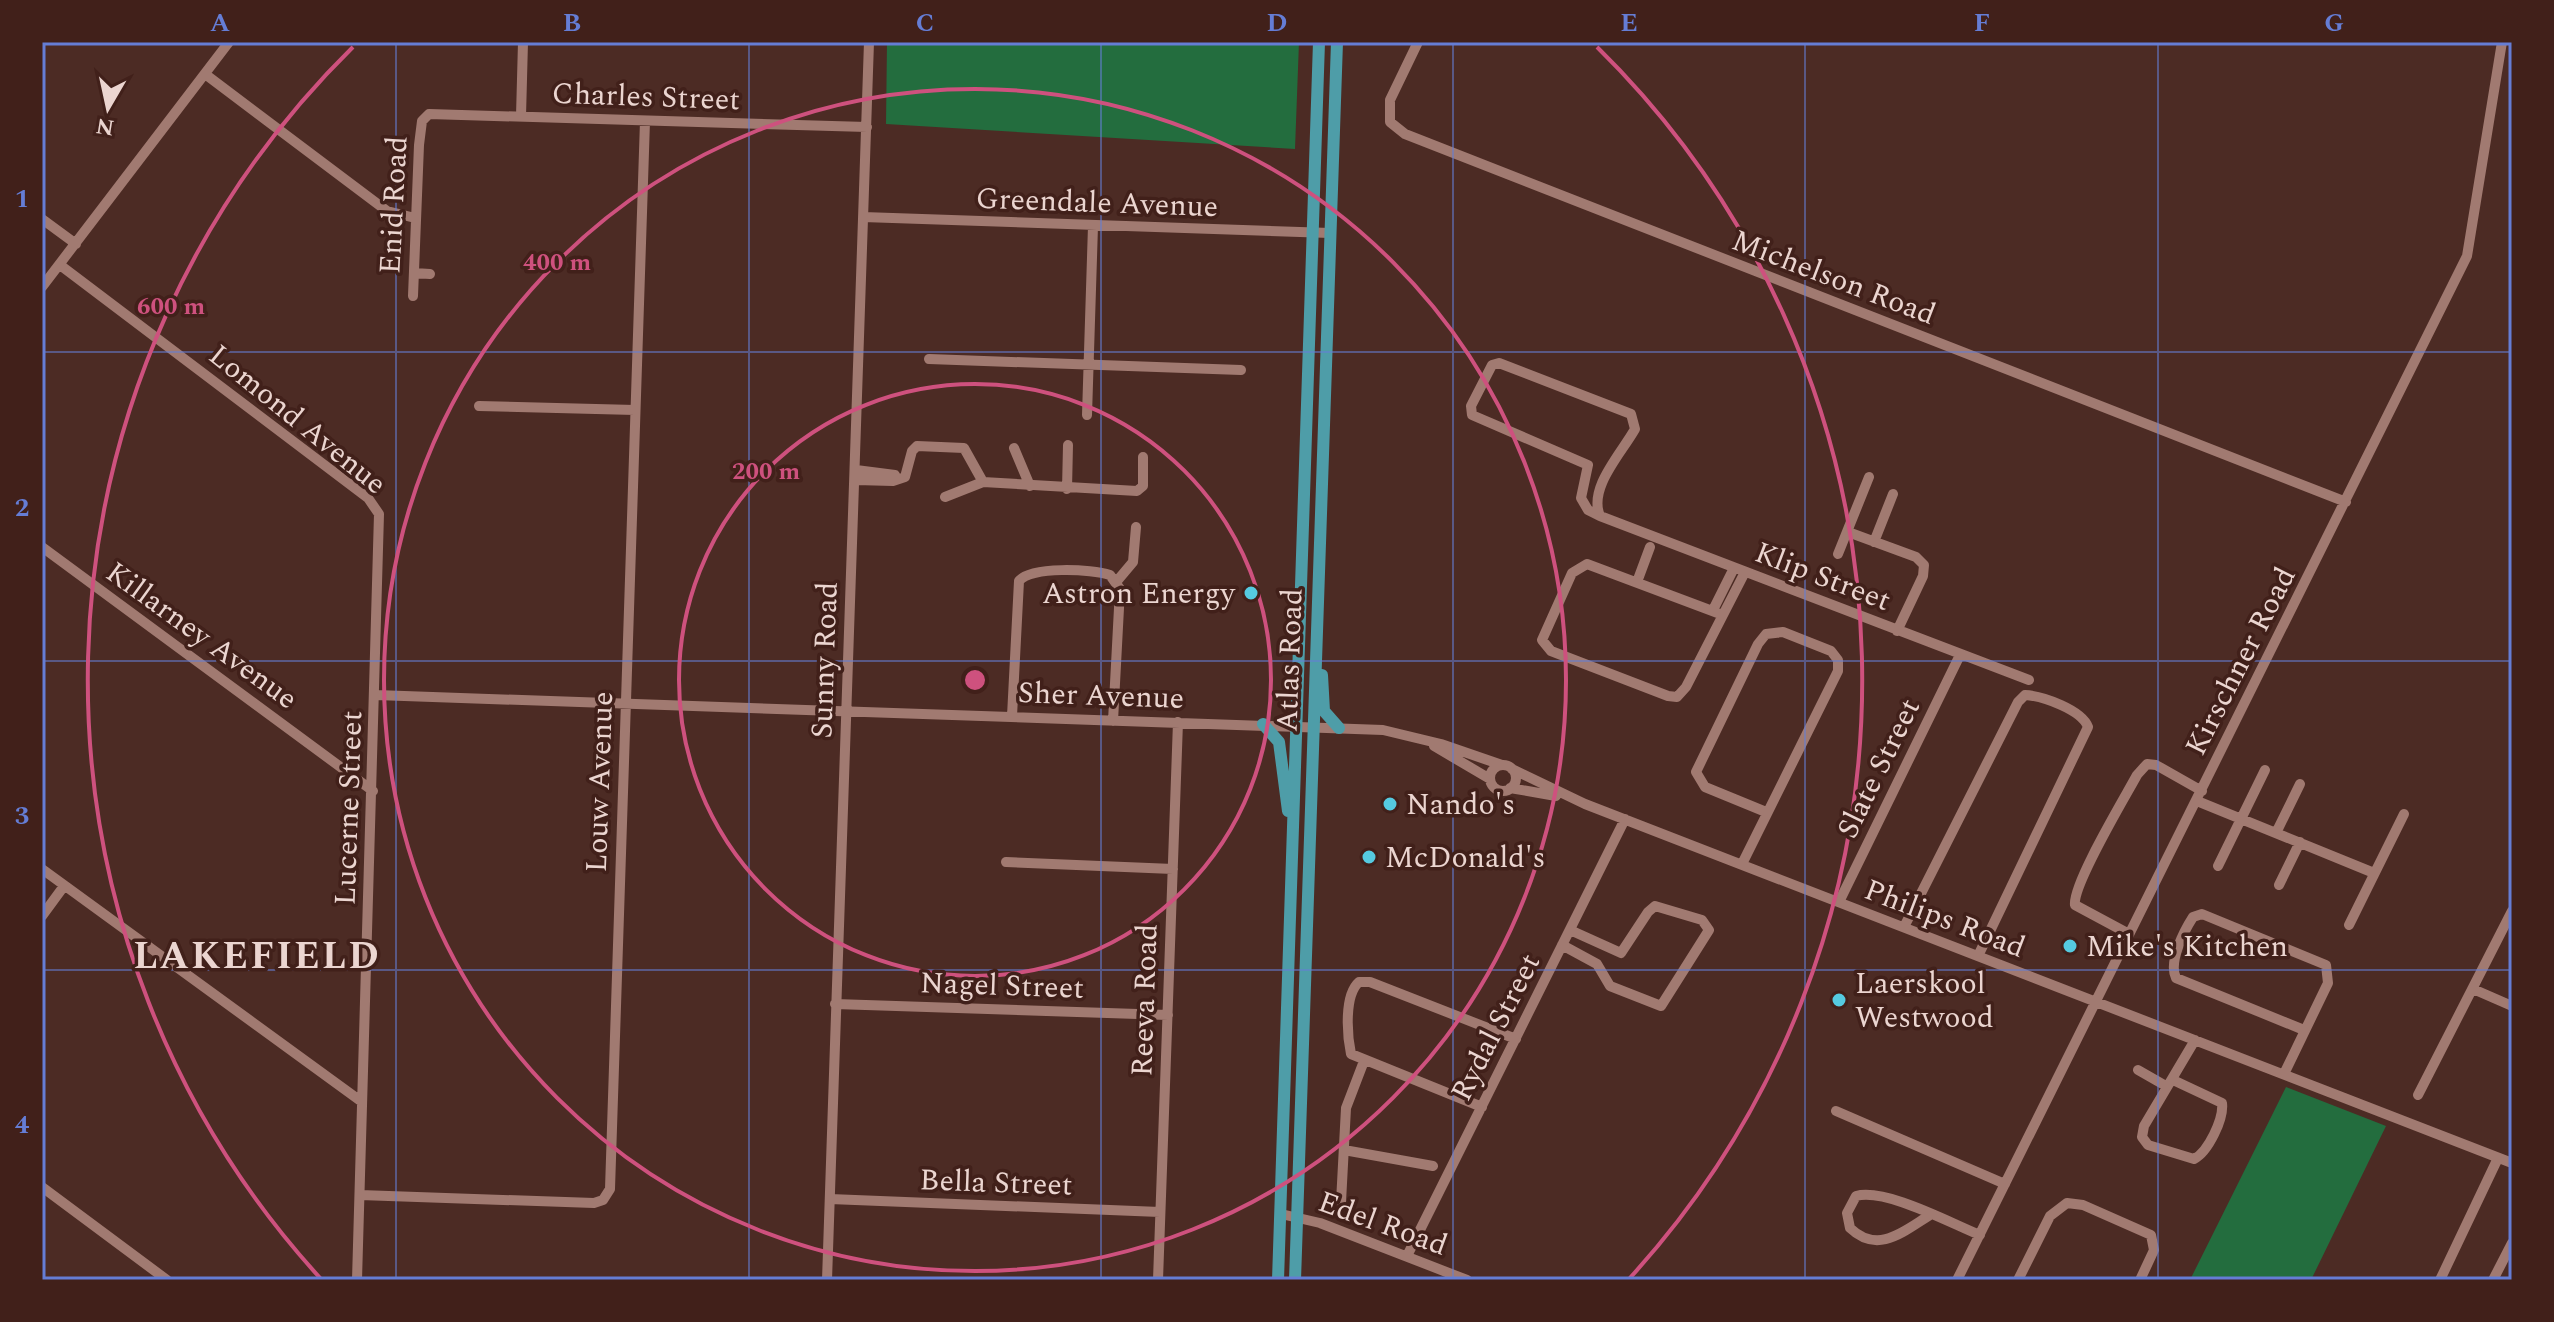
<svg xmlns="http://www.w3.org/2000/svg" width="2554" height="1322" font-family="Spectral,serif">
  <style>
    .green { fill: #236d3e }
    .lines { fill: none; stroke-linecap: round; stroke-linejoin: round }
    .minor { stroke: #a17a71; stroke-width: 10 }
    .major { stroke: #4e9da8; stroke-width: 12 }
    .grid { fill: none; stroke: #657dd5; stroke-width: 2; stroke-opacity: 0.55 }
    .ring { fill: none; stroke: #ce517e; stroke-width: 4 }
    .poi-dot { fill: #55cae0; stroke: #41201a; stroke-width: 3 }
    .labels { text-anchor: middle; stroke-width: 7; stroke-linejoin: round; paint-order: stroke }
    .street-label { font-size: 30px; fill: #ebd5d0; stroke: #41201a }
    .poi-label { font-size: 30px; fill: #ebd5d0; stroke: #41201a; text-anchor: start }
    .district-label { font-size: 38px; font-weight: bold; letter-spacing: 2px; fill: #ebd5d0; stroke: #41201a }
    .centre { fill: #ce517e; stroke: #41201a; stroke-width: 4 }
    .ring-label { font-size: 24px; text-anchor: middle; font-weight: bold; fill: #ce517e; stroke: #41201a; stroke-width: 7; stroke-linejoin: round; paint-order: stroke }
    .neatline { fill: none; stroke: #657dd5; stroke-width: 3 }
    .grid-label { font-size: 26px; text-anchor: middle; font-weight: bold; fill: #657dd5 }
  </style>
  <rect width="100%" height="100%" fill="#4c2b24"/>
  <path class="green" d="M887 42H1299L1295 149 886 124Z
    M2286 1087 2386 1126 2311 1280H2190Z"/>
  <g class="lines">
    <path class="minor" d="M1418 42 1390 100V122L1405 134 2346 502
      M205 74 387 211 415 218
      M521 116 523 42
      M863 217 1330 233
      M42 219 76 244
      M60 265 368 498 379 514 357 1280
      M414 273 430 274
      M42 287 229 42
      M413 296 419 145 422 121 429 114 867 127
      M929 359 1241 370
      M479 406 635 410
      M1087 415 1093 226
      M1014 448 1030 486
      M856 470 895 475
      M905 477 912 451 917 446 964 448 983 482 945 497
      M856 480 893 481 905 477
      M983 482 1137 491 1143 486V457
      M1067 489 1068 445
      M1600 516C1588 488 1621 454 1635 429L1631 414 1499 363 1492 365 1471 406 1472 415 1588 465 1581 498 1588 510 1600 516 2029 680
      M1848 532 1916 557 1924 565 1923 576 1897 631
      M1874 542 1893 494
      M42 547 373 791
      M1838 554 1869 477
      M1117 581 1133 562 1136 527
      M1637 582 1650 547
      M1713 610 1734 568
      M1723 615 1587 564 1572 573 1542 640 1551 651 1668 696 1677 697 1686 687 1745 572
      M376 695 1383 730 1441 744 1502 765
      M1012 716 1019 581C1030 566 1092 569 1110 575L1120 589 1113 721
      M1434 746 1490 779
      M1490 778a13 13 0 1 1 26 0a13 13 0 1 1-26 0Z
      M1512 769 1585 804 2512 1163
      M1510 788 1556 796
      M2197 801 2374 873
      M2276 833 2300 784
      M1006 862 1173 869
      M1742 864 1838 671V660L1831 651 1783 632 1766 634 1758 644 1696 772 1705 787 1766 812
      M2218 866 2265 770
      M42 869 362 1102
      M2279 885 2300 842
      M1839 902 1960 655
      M42 916 64 886
      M2349 925 2404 814
      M1904 927 2018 702 2025 695C2043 696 2082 710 2088 727L1978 956
      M2129 934 2075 905C2072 885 2124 799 2137 775L2147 764 2156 765 2202 791
      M1562 945 1597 964 1610 986 1661 1006 1709 930 1702 920 1655 906 1648 912 1621 953 1570 930
      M2473 989 2512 1006
      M835 1004 1168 1015
      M2138 1070 2166 1086
      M2284 1074 2328 983 2326 965 2202 914 2193 917C2184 931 2168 962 2176 978L2304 1030
      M2173 1080 2222 1103C2224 1119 2208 1152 2194 1159L2148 1145 2142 1137 2144 1126 2195 1040
      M2418 1095 2512 911
      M1482 1107 1351 1054C1347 1035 1344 995 1359 982H1370L1516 1039
      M1836 1111 2005 1184
      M1344 1150 1433 1166
      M42 1187 167 1280
      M360 1195 594 1203 603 1200 610 1189 645 121
      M830 1199 1160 1212
      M1341 1202 1346 1108 1364 1061
      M1281 1214 1320 1223 1467 1280
      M1930 1215C1904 1231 1878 1255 1850 1228L1847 1213 1856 1196C1886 1188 1950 1223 1980 1235
      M1407 1256 1625 819
      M827 1280 869 42
      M1158 1280 1178 722
      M1957 1280 2467 256 2502 42
      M2018 1280 2050 1216 2067 1203 2083 1205 2151 1235 2154 1250 2140 1280
      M2440 1280 2498 1158
      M2493 1280 2512 1243"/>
    <path class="major" d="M1322 675 1324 711 1339 728
      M1263 724 1279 742 1288 811
      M1278 1280 1319 42
      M1295 1280 1337 42"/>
  </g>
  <path class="grid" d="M396 42V1280M749 42V1280M1101 42V1280M1453 42V1280M1805 42V1280M2158 42V1280M42 352H2512M42 661H2512M42 970H2512"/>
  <g class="ring">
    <circle cx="975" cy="680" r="296"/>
    <circle cx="975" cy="680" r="591"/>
    <path d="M321 1279A887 887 0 0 1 353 47M1597 47A887 887 0 0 1 1629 1279"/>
  </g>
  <g class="poi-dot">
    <circle cx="1251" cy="593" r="8"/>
    <circle cx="1390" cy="804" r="8"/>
    <circle cx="1369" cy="857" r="8"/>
    <circle cx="2070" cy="946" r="8"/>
    <circle cx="1839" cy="1000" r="8"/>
  </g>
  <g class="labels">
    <g class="street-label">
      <text transform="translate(646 96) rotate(2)" y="10">Charles Street</text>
      <text transform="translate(1097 202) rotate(2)" y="10">Greendale Avenue</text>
      <text transform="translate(393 205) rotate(-87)" y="10">Enid Road</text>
      <text transform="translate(1834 277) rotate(21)" y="10">Michelson Road</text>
      <text transform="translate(298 419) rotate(39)" y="10">Lomond Avenue</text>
      <text transform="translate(1823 576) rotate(21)" y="10">Klip Street</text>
      <text transform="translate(202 635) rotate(36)" y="10">Killarney Avenue</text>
      <text transform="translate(824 660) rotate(-88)" y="10">Sunny Road</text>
      <text transform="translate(1289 660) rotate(-88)" y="10">Atlas Road</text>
      <text transform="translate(2240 661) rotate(-63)" y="10">Kirschner Road</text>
      <text transform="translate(1101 695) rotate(2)" y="10">Sher Avenue</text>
      <text transform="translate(1878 768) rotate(-64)" y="10">Slate Street</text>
      <text transform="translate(599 782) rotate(-88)" y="10">Louw Avenue</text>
      <text transform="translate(348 808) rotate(-88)" y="10">Lucerne Street</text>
      <text transform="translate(1945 918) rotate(21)" y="10">Philips Road</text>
      <text transform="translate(1002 985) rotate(2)" y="10">Nagel Street</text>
      <text transform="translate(1144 1000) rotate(-88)" y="10">Reeva Road</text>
      <text transform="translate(1495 1027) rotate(-63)" y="10">Rydal Street</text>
      <text transform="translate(996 1182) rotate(2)" y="10">Bella Street</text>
      <text transform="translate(1383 1223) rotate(20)" y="10">Edel Road</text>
    </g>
    <g class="poi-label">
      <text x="1235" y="603" text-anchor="end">Astron Energy</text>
      <text x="1406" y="814">Nando's</text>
      <text x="1385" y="867">McDonald's</text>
      <text x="2086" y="956">Mike's Kitchen</text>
      <text x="1855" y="993">Laerskool<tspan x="1855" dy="34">Westwood</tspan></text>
    </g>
    <g class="district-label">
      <text x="257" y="968">LAKEFIELD</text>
    </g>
  </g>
  <circle cx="975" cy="680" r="12" class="centre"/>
  <g class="ring-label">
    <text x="557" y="270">400 m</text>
    <text x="171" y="314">600 m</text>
    <text x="766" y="479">200 m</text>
  </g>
  <rect width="2554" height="1322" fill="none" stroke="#41201a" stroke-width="88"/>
  <g transform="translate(108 108) rotate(189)" stroke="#41201a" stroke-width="6" paint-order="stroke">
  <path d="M0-6L14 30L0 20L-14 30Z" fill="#ebd5d0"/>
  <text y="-12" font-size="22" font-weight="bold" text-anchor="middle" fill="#ebd5d0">N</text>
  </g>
  <rect x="44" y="44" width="2466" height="1234" class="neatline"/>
  <g class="grid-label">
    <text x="220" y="31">A</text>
    <text x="572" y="31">B</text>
    <text x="925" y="31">C</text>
    <text x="1277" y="31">D</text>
    <text x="1629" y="31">E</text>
    <text x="1982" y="31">F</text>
    <text x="2334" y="31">G</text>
    <text x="22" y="207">1</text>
    <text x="22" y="516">2</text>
    <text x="22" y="824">3</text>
    <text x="22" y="1133">4</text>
  </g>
</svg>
